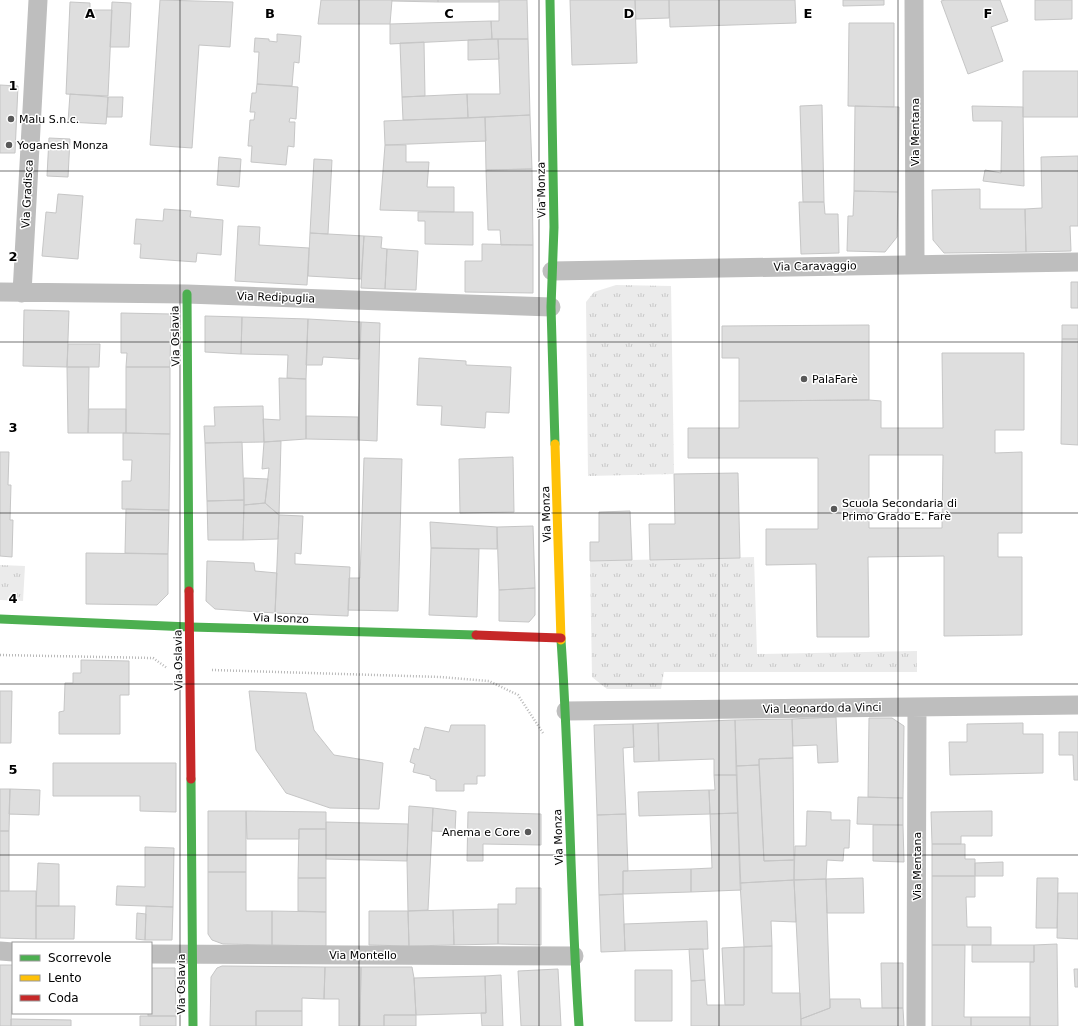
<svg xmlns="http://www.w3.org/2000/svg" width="1078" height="1026" font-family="'DejaVu Sans',sans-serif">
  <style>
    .grass { fill: url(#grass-tufts) }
    .building { fill: #dedede; stroke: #c6c6c6; fill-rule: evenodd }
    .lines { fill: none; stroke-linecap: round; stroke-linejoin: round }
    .path { stroke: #b9b9b9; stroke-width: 2.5; stroke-dasharray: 1 2; stroke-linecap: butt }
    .street { stroke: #bebebe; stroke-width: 19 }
    .fast { stroke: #4caf50; stroke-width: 9 }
    .slow { stroke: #ffc107; stroke-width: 9 }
    .jam { stroke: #c62828; stroke-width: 9 }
    .grid { fill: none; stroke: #000; stroke-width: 1; stroke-opacity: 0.55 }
    .poi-dot { fill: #595959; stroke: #fff; stroke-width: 1.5 }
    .labels { text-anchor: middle; stroke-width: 3; stroke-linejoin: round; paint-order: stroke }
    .poi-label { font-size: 11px; fill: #000; stroke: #fff; text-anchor: start }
    .street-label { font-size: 11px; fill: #000; stroke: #fff }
    .grid-label { font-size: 13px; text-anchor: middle; font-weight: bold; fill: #000; stroke: #fff; stroke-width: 3; stroke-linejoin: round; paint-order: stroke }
  </style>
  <defs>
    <pattern id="grass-tufts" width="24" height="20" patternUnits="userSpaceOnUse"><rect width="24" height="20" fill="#ebebeb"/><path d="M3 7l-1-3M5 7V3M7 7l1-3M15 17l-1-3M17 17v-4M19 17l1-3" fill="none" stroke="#c8c8c8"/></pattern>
  </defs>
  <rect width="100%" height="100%" fill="#fff"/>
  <path class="grass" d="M616 285 671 286 674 474 588 476 586 302 594 292Z
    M754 557 757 654 917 651V672H664L661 689H607L592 677 590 561Z
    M0 565 25 566 23 601 0 600Z"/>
  <path class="building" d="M160 0 233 2 230 47 199 45 192 148 150 145Z
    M321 0H392L390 24H318Z
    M392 0H438V2L392 1Z
    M438 0H499V2H438Z
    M499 0H527L528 39H492L491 21H499Z
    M570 0H635L637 63 572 65Z
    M635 0H669V18L636 19Z
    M669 0H795L796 23 670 27Z
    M843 0H884V5L843 6Z
    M945 0H1000L1008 21 991 27 1003 61 968 74 941 1Z
    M1035 0H1072V19L1035 20Z
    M70 2 90 3V10H112L108 96 66 94Z
    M112 2 131 3 129 47H110Z
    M491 21 492 39 390 44V24Z
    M849 23H894V107L848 106Z
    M277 34 301 36 299 63 294 62 292 86 257 84 259 52H254L255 38 269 39V41L277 42Z
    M498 39 499 59 468 60V40Z
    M498 39H528L530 115 468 118 467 94H500Z
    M424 42 425 96 402 97 400 43Z
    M1023 71H1078V117H1023Z
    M257 84 298 87 296 119 290 118 289 122H295L294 147 288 146 286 165 251 162 252 146H248L250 120H254L255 112H250L252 93H256Z
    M0 85 18 86 15 153H0Z
    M70 94 108 97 106 124 68 122Z
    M467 94 468 118 403 120 402 97Z
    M108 97H123L122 117H107Z
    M822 105 824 202H803L800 106Z
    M855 106 899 107 898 192 854 191Z
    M972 106 1023 107 1024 186 983 181 985 170 1001 173 1002 121H973Z
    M530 115 532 169 486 170 485 117Z
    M485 117 486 141 385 145 384 121Z
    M49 138 70 139 68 177 47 176Z
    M385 145H406V162H429L427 187H454V212L380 210Z
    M1078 156V226H1070L1071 251 1026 252 1025 209 1042 208 1041 157Z
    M219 157 241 159 239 187 217 185Z
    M314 159 332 160 328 234 310 233Z
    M532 169 533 245H501L500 230H488L486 170Z
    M980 189V209H1025L1026 252 944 253 933 240 932 190Z
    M854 191 898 192 897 237 885 252 847 251 848 216H853Z
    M58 194 83 196 78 259 42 256 46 212 56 213Z
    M799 202H824L825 214H838L839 253 801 254Z
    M164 209 191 211 190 217 223 220 221 255 197 253 196 262 140 258 141 244H134L136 219 163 221Z
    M418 212H473V245L425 244V221H418Z
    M238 226 260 227 259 245 309 248 307 285 235 281Z
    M310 233 364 236 361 279 308 276Z
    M364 236 382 237 381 248 387 249 385 289 361 288Z
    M482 244 533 245V293L465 292V261H482Z
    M387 249 418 251 416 290 385 289Z
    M1071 282H1078V308H1071Z
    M24 310 69 311 67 367 23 366Z
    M121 313 171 314 170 367H126L127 353H121Z
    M205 316 242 317 241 354 205 352Z
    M242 317 308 319 306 379 287 378 288 355 241 354Z
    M308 319 361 322 359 359 323 357 322 365H306Z
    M361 322 380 323 377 441 358 440Z
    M869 325V400L739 401V358H722V326Z
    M1062 325H1078V339H1062Z
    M1062 339H1078V445L1061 444Z
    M68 344H100L99 367H67Z
    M942 353H1024V430H995V453L1022 452V533H998V557H1022V635L944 636V556L868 557 869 637H817L816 564 766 565V529H818V458H688V428H739V401L869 400 881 401V428H943ZM869 455H943L942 528H869Z
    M419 358 466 361V365L511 367 509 413 486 412 485 428 441 425 442 406 417 405Z
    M67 367H89L88 433H68Z
    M126 367H170V434L126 433Z
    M279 378 306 379V439L264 442 263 419 280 420Z
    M263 406 264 442 205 443 204 426H215L214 407Z
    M89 409H126V433H88Z
    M306 416 358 417V440L306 439Z
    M123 433 170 434 169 510 122 509V481H131L132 460H123Z
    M281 441 279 515 265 503 269 468 262 469 264 442Z
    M242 442 244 500 207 501 205 443Z
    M0 452H9L8 485H11L10 520H13L12 557 0 556Z
    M513 457 514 512 460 513 459 459Z
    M364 458 402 459 398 611 348 610 349 578H360Z
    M738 473 740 558 650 560 649 524H675L674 474Z
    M244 478 268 479 265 503 244 505Z
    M244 500 243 540H208L207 501Z
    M265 503 279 515 278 539 243 540 244 505Z
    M126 509 169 510 168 554 125 553Z
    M630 511 632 560 590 561V542H599V512Z
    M279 515 303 516 301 554 295 553V564L350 567 348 616 275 613Z
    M430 522 497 527V549L431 548Z
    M533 526 535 588 499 590 497 527Z
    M431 548 479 549 477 617 429 615Z
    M86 553 168 554V594L157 605 86 604Z
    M207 561 254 563 255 571 277 573 275 613 215 609 206 601Z
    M535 588V615L529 622 499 621V590Z
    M81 660 129 661V695H120V734H59V712L64 711 65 683H73V673H81Z
    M0 691H12L11 743H0Z
    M249 691 306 693 314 730 334 755 383 763 379 809 330 808 286 793 256 750Z
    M836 717 838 762 818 763 817 745 793 746 792 719Z
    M869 718H892L904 726 903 798 868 797Z
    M792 719 793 758 759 759V765L736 766 735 720Z
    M735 720 737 775H714V759L659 761 658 723Z
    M658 723 659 761 634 762 633 724Z
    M1023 723V734H1043V773L950 775 949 742H967V724Z
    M633 724 634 747 623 748 626 814 597 815 594 725Z
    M451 725H485V776H477V784H464V791H436V780L430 778V776L413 772 415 764 410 762 414 748 419 750 425 727 449 732Z
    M1059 732H1078V780H1074L1073 755H1059Z
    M793 758 794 860 764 861 759 759Z
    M53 763H176V812L140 811V796H53Z
    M759 765 764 861 794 860V880L740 883 736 766Z
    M714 775H737L738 813 710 814 709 790H715Z
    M0 789H10L9 831H0Z
    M10 789 40 790 39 815 9 814Z
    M709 790 710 814 639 816 638 792Z
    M858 797 903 798V825L857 824Z
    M409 806 433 808 428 910 408 911 407 861Z
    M433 808 456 811 455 832 432 831Z
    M208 811H246V872H208Z
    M246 811 326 812V829H299V839H247Z
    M807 811 831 812V820H850L849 848H844L843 861 827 860 826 879 794 880 795 846H806Z
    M992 811V836H961V844H932L931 812Z
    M468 812 541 814V845L483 844V861H467Z
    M738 813 741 890 691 892V869L712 868 710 814Z
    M626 814 628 871H623V894L599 895 597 815Z
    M326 822 408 824 407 861 326 859Z
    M873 825H903L904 862 873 861Z
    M299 829H326V878H298Z
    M0 831H9V891H0Z
    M932 844H965V859H975V876H932Z
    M145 847 174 848 173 907 116 905 117 886 145 887Z
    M1003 862V876H975V863Z
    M38 863 59 864V906H36Z
    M691 869V892L623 894V871Z
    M208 872H246V911H272V945L223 944 212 940 208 934Z
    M932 876H975V897H966L967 927H991V945H932Z
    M298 878H326V912L298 911Z
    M863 878 864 913H827L826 879Z
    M1037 878H1058L1057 928H1036Z
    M826 879 830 1008 801 1019 794 880Z
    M794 880 796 922 771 921 772 946 744 947 740 883Z
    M516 888H541V945L498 944V904H516Z
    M0 891H36V939L0 938Z
    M1058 893H1078V939L1057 938Z
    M623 894 625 951 601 952 599 895Z
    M36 906H75L74 939H36Z
    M146 906 173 907 172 940H145Z
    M498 909V944L454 945 453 910Z
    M453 910 454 945 409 946 408 911Z
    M272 911 326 912V946L272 945Z
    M369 911H408L409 946 369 945Z
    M137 913 146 914 145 940 136 939Z
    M707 921 708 949 625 951 624 924Z
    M1057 944 1058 1026H1030V962H1034V945Z
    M932 945H965L964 1017H971V1026H932Z
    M972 945H1034V962H972Z
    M772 946V993H800L801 1026H691V981L705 980 707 1005H744V947Z
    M744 947V1005H725L722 948Z
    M689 949H703L705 980 691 981Z
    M881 963H903V1008H882Z
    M0 965H13L11 1026H0Z
    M222 966 325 967 324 999 302 998V1011H256V1026H210L211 977 217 968Z
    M325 967H361L360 1026H339V999H324Z
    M361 967H412L414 978 416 1015H384V1026H360Z
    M151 968H175L176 1016H148V1013H151Z
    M558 969 561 1026H521L518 971Z
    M1074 969H1078V987H1075Z
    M635 970H672V1021H635Z
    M501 975 503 1026H482L481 1013H486L485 976Z
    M485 976 486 1013 416 1015 414 978Z
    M830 999H860L861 1008H903L904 1026H801V1019L830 1008Z
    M256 1011H302V1026H256Z
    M384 1015H416V1026H384Z
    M140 1016H176V1026H140Z
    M971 1017H1030V1026H971Z
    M11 1019 71 1020V1026H11Z"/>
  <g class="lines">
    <path class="path" d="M0 655 153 658 167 668
      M212 670 441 677 489 681 518 695 543 733"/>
    <path class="street" d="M914 0 915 264
      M552 271 1078 262
      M0 292 187 294 551 307
      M22 293 38 0
      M566 711 1078 705
      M0 951 13 952
      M151 954 574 956
      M916 1026 917 707"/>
    <path class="fast" d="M550 0 554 227 551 307 555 444
      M187 294 189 591
      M0 619 190 627 476 635
      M561 640C570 769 570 897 579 1026
      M191 779 193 1026"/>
    <path class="slow" d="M555 444 561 640"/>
    <path class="jam" d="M189 591 191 779
      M476 635 561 638"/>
  </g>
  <path class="grid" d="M180 0V1026M359 0V1026M539 0V1026M719 0V1026M898 0V1026M0 171H1078M0 342H1078M0 513H1078M0 684H1078M0 855H1078"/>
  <g class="poi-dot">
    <circle cx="11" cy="119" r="4"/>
    <circle cx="9" cy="145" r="4"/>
    <circle cx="804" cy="379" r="4"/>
    <circle cx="834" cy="509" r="4"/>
    <circle cx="528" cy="832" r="4"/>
  </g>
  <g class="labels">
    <g class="poi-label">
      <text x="19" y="123">Malu S.n.c.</text>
      <text x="17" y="149">Yoganesh Monza</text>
      <text x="812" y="383">PalaFarè</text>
      <text x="842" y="507">Scuola Secondaria di<tspan x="842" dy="13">Primo Grado E. Farè</tspan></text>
      <text x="520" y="836" text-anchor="end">Anema e Core</text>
    </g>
    <g class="street-label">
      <text transform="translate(915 132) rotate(-90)" y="4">Via Mentana</text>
      <text transform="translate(541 190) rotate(-91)" y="4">Via Monza</text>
      <text transform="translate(27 194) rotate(-87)" y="4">Via Gradisca</text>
      <text transform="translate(815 266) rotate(-1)" y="4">Via Caravaggio</text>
      <text transform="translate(276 297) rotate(2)" y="4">Via Redipuglia</text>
      <text transform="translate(175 336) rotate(-91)" y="4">Via Oslavia</text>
      <text transform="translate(546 514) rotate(-92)" y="4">Via Monza</text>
      <text transform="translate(281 618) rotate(2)" y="4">Via Isonzo</text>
      <text transform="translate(178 660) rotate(-91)" y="4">Via Oslavia</text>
      <text transform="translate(822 708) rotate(-1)" y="4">Via Leonardo da Vinci</text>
      <text transform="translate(558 837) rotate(-92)" y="4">Via Monza</text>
      <text transform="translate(917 866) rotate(-90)" y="4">Via Mentana</text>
      <text x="363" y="959">Via Montello</text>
      <text transform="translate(181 984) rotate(-90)" y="4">Via Oslavia</text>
    </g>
  </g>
  <g class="grid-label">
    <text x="90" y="18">A</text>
    <text x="270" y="18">B</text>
    <text x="449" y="18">C</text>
    <text x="629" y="18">D</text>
    <text x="808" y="18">E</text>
    <text x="988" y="18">F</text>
    <text x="13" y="90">1</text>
    <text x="13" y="261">2</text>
    <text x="13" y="432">3</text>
    <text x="13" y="603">4</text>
    <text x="13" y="774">5</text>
  </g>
  <rect x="12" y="942" width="140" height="72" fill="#ffffff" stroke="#999999"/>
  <rect x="20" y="955" width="20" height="6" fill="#4caf50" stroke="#999999"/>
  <text x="48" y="962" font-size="12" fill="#000000">Scorrevole</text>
  <rect x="20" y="975" width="20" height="6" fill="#ffc107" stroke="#999999"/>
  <text x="48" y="982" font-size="12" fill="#000000">Lento</text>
  <rect x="20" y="995" width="20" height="6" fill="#c62828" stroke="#999999"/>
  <text x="48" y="1002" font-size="12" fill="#000000">Coda</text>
</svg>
